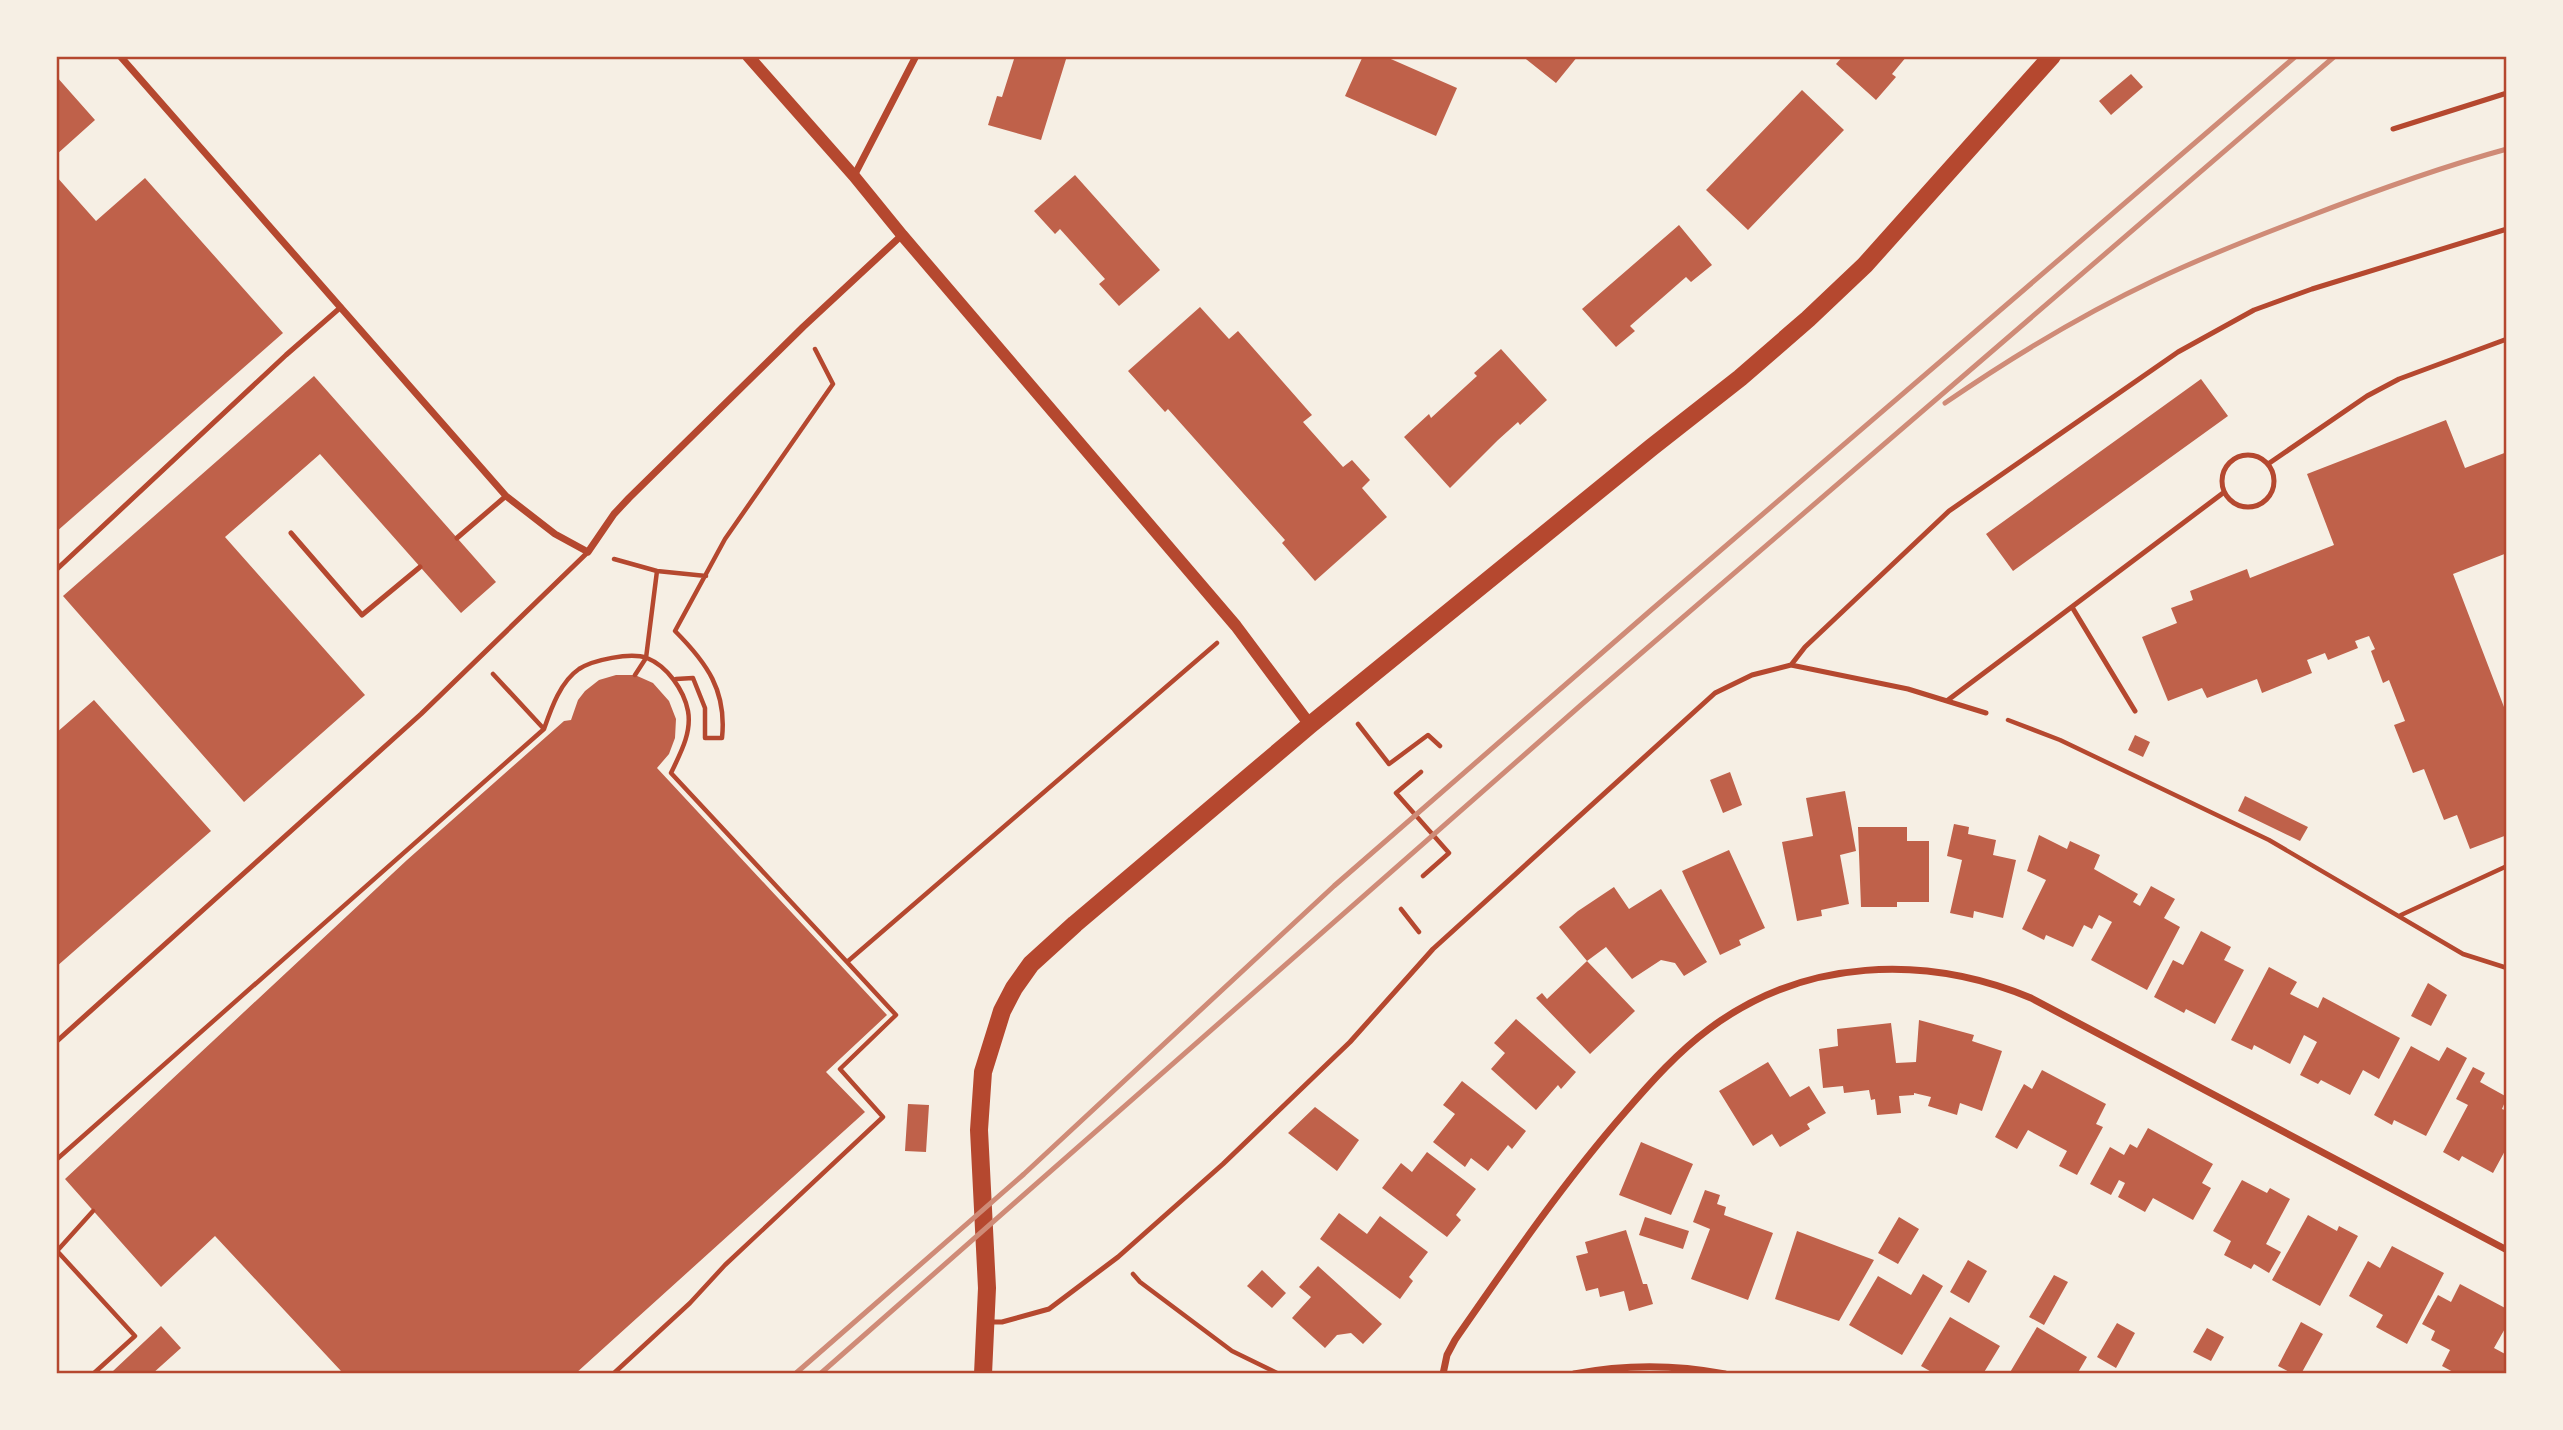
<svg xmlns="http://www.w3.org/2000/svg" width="2563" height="1430" font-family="'Playfair Display',serif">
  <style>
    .building { fill: #bf614a }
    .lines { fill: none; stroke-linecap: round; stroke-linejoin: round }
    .path { stroke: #b5482f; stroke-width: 4.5 }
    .service { stroke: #b5482f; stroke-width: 5 }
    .minor { stroke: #b5482f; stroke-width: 7 }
    .tertiary { stroke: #b5482f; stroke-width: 12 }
    .primary { stroke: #b5482f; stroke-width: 18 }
    .rail { stroke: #cf8b77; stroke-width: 5 }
    .neatline { fill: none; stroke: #b5482f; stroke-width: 2.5 }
  </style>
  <rect width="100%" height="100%" fill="#f6efe4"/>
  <path class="building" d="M1015 56H1067L1041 140 988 125 997 96 1002 97Z
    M1363 56H1384L1457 88 1436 136 1345 96Z
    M1522 56H1578L1556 83Z
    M1843 56H1907L1892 74 1896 77 1876 100 1836 64Z
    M2131 74 2143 87 2111 115 2099 101Z
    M56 76 95 120 56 155Z
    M1802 90 1844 130 1748 230 1706 190Z
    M1075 175 1160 270 1119 306 1099 284 1105 279 1060 229 1055 234 1034 211Z
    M56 176 96 221 145 178 283 333 56 532Z
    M1679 225 1712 265 1691 282 1686 277 1630 326 1635 331 1616 347 1582 309Z
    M1200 307 1229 339 1238 331 1312 415 1303 422 1343 467 1352 460 1370 480 1362 488 1387 517 1315 581 1282 543 1285 540 1226 474 1168 409 1165 412 1128 371Z
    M1501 349 1547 400 1520 425 1518 422 1498 440 1450 488 1404 437 1429 414 1431 418 1477 376 1474 373Z
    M314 376 496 582 461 613 320 454 225 537 365 695 244 802 63 596Z
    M2201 379 2228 416 2013 571 1986 534Z
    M2446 420 2465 468 2507 452V553L2453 574 2504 707 2507 706V835L2470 849 2457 815 2444 820 2424 769 2413 773 2394 725 2405 721 2389 680 2383 683 2371 651 2375 649 2369 636 2355 641 2358 648 2328 660 2325 653 2307 660 2312 673 2262 693 2257 679 2207 698 2202 688 2168 701 2142 637 2177 623 2171 608 2193 600 2190 591 2247 569 2250 578 2334 545 2307 474Z
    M616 675H635L653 683 669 701 676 719 675 738 669 754 657 768 887 1015 826 1072 865 1112 575 1374H338L341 1371 215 1236 161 1287 65 1179 407 860 564 721 571 720 578 700 585 691 599 680Z
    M94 700 211 831 56 967V733Z
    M2135 735 2150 742 2143 757 2128 750Z
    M1730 772 1742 805 1723 813 1710 780Z
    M1845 791 1856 851 1840 855 1849 904 1821 910 1822 916 1797 921 1782 842 1813 836 1806 798Z
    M2245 796 2308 827 2300 841 2238 811Z
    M1954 824 1969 827 1968 834 1996 840 1993 855 2016 860 2003 918 1974 911 1973 918 1950 913 1962 860 1947 856Z
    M1858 827H1907V841H1929V902H1897V907H1861Z
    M2039 835 2067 849 2070 841 2100 855 2094 869 2138 894 2133 902 2140 906 2151 886 2175 899 2164 918 2180 927 2147 990 2091 960 2112 922 2099 915 2092 929 2084 925 2073 947 2046 935 2044 940 2022 929 2046 880 2027 871Z
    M1729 850 1765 928 1739 940 1741 945 1720 955 1682 871Z
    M1614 887 1629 909 1661 889 1707 962 1684 976 1675 963 1661 960 1632 979 1606 947 1587 961 1635 1011 1590 1054 1536 998 1542 993 1547 999 1587 961 1559 927 1578 911Z
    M2201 931 2231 947 2224 960 2244 970 2215 1024 2186 1009 2184 1013 2154 997 2173 960 2183 965Z
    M2269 967 2297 982 2290 994 2318 1008 2323 997 2400 1038 2379 1079 2363 1070 2350 1095 2321 1080 2318 1084 2300 1075 2317 1042 2304 1035 2290 1064 2254 1045 2252 1050 2231 1040Z
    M2428 983 2447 995 2431 1026 2411 1016Z
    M1516 1019 1576 1072 1561 1089 1558 1085 1536 1110 1491 1069 1505 1053 1494 1043Z
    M1919 1020 1974 1035 1972 1041 2002 1051 1982 1111 1960 1103 1957 1115 1928 1106 1931 1097 1914 1093V1095L1899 1096 1901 1113 1877 1115 1875 1099 1871 1100 1869 1090 1844 1093 1843 1086 1823 1088 1819 1049 1838 1046 1837 1029 1891 1023 1896 1063 1916 1062Z
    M2411 1046 2439 1061 2447 1047 2467 1058 2426 1136 2394 1120 2392 1125 2374 1115Z
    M1768 1062 1790 1097 1809 1086 1826 1113 1807 1124 1810 1129 1780 1147 1772 1134 1753 1146 1719 1091Z
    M2473 1067 2485 1073 2480 1082 2507 1097 2502 1109 2507 1111V1147L2493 1173 2462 1156 2459 1161 2443 1152 2468 1105 2456 1099Z
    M2042 1070 2106 1104 2096 1124 2103 1127 2077 1175 2059 1166 2067 1151 2028 1130 2017 1149 1995 1137 2024 1084 2032 1089Z
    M1462 1081 1526 1131 1512 1149 1508 1145 1488 1171 1471 1158 1465 1167 1433 1142 1455 1114 1443 1105Z
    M908 1104 929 1105 926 1152 905 1151Z
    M1315 1107 1359 1140 1337 1171 1288 1133Z
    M2148 1128 2213 1164 2202 1183 2211 1188 2193 1220 2153 1198 2145 1212 2118 1197 2125 1183 2119 1180 2111 1195 2090 1184 2110 1147 2124 1155 2130 1144 2137 1148Z
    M1641 1142 1693 1164 1671 1215 1619 1195Z
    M1427 1152 1476 1189 1456 1215 1461 1220 1447 1237 1382 1188 1401 1163 1412 1172Z
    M2242 1180 2267 1193 2270 1188 2290 1199 2266 1244 2281 1252 2269 1273 2254 1264 2251 1269 2224 1255 2231 1241 2213 1231Z
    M1705 1190 1720 1195 1717 1204 1726 1207 1724 1215 1773 1233 1748 1300 1691 1279 1710 1229 1693 1222Z
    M1339 1213 1367 1234 1380 1216 1428 1252 1409 1277 1413 1281 1400 1299 1320 1239Z
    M2308 1215 2337 1231 2339 1226 2358 1236 2320 1306 2272 1280Z
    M1645 1217 1689 1231 1683 1249 1639 1235Z
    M1899 1217 1919 1229 1898 1264 1878 1253Z
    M1626 1230 1643 1284H1647L1653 1304 1629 1311 1624 1291 1600 1297 1598 1288 1586 1291 1576 1256 1588 1253 1585 1242Z
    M1797 1231 1874 1260 1839 1321 1775 1299Z
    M2392 1246 2444 1273 2407 1344 2376 1327 2383 1315 2349 1296 2368 1261 2380 1268Z
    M1968 1260 1987 1271 1969 1303 1950 1292Z
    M1318 1266 1382 1324 1363 1344 1351 1333 1337 1335 1325 1348 1292 1318 1311 1297 1299 1287Z
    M1262 1270 1286 1293 1272 1308 1247 1286Z
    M1923 1274 1943 1286 1902 1355 1849 1325 1878 1276 1911 1295Z
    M2054 1275 2068 1282 2044 1325 2029 1317Z
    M2460 1284 2507 1309V1325L2494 1348 2507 1355V1374H2457L2442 1366 2450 1350 2431 1340 2435 1331 2422 1324 2438 1295 2451 1302Z
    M1950 1317 2000 1346 1983 1374H1935L1921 1366Z
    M2301 1322 2323 1334 2301 1374H2293L2278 1366Z
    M2117 1323 2135 1333 2116 1368 2097 1357Z
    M161 1326 181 1348 152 1374H116L113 1371Z
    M2037 1327 2087 1357 2077 1374H2009Z
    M2207 1328 2224 1337 2211 1361 2193 1352Z"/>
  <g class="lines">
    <path class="path" d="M614 559 657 571 706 576
      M493 674 544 729
      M635 675 646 658 657 571
      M676 679 693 678 705 708V738H722C727 691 707 663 675 631L725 539 833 384 815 349
      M2008 720 2060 740 2269 840 2463 954 2507 968
      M1358 724 1389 764 1428 735 1440 746
      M1421 772 1396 793 1449 853 1423 876
      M1401 909 1419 932
      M2401 915 2507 866
      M56 1160 544 729C551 709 560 682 579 669 593 660 630 652 647 658 667 666 684 690 688 711 692 733 680 754 671 773L847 962 1217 643
      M57 1251 93 1211
      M58 1252 135 1336 93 1374
      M1133 1274 1140 1282 1232 1351 1279 1374
      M613 1374 690 1303 725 1265 883 1117 840 1069 896 1015 847 962"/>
    <path class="service" d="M2393 129 2507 93
      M2222 481a26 26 0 1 1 52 0a26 26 0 1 1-52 0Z
      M2268 464 2367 396 2399 379 2507 339
      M291 533 362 615 420 567
      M457 538 506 496
      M56 570 286 355 341 307
      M2072 607 2135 711
      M1791 665 1908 689 1986 713
      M1948 700 2223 493
      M56 1042 421 714 588 552
      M990 1322H1002L1049 1309 1118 1257 1223 1164 1350 1042 1433 949 1715 693 1752 675 1791 665 1805 647 1949 511 2178 352 2254 310 2312 289 2507 229"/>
    <path class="minor" d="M120 56 506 496 555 534 588 552 614 514 629 498 803 327 902 235
      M854 176 916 56
      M1443 1374 1447 1355 1455 1340C1509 1262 1563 1183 1626 1111 1651 1082 1678 1052 1709 1029 1803 958 1925 954 2031 998L2507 1250
      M1574 1374C1626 1364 1673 1364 1725 1374"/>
    <path class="tertiary" d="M748 56 854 176 902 235 1236 626 1310 725"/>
    <path class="primary" d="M983 1374 987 1288 979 1130 983 1072 1002 1011 1014 988 1031 964 1075 924 1310 725 1652 447 1740 378 1808 319 1865 265 2052 56"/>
    <path class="rail" d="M1945 403C2012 357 2081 315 2155 280 2203 257 2252 238 2302 219 2369 193 2437 168 2507 149
      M795 1374 1024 1174 1334 886 1650 611 2296 56
      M820 1374 1581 705 2335 56"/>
  </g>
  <rect width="2563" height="1430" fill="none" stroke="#f6efe4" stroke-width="116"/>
  <rect x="58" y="58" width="2447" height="1314" class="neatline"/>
</svg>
